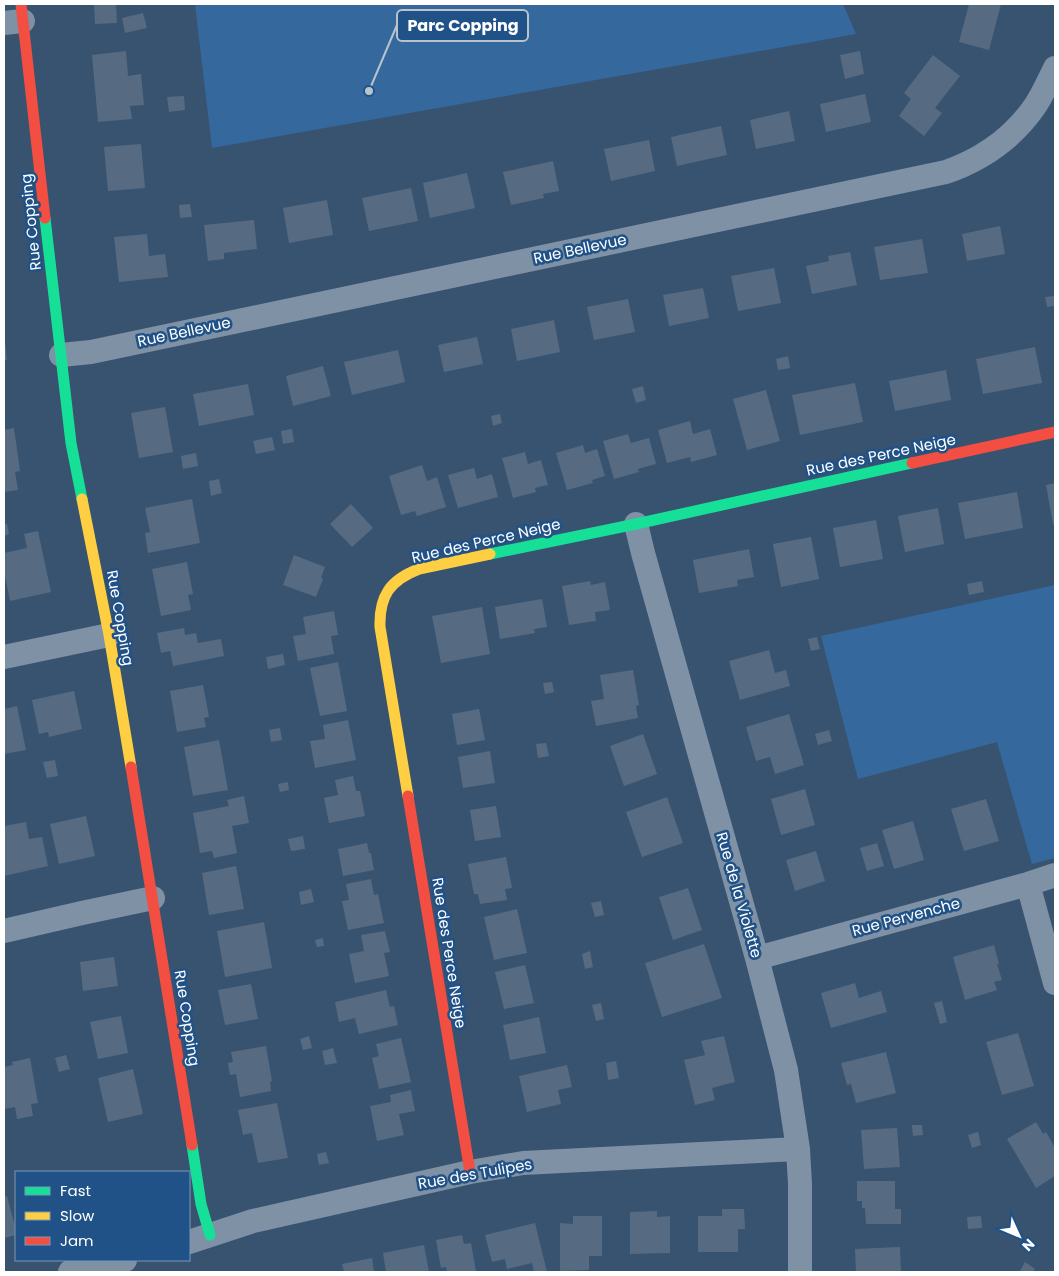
<svg xmlns="http://www.w3.org/2000/svg" width="1059" height="1276" font-family="Poppins,sans-serif">
  <style>
    .green { fill: #35699e }
    .building { fill: #566b82 }
    .lines { fill: none; stroke-linecap: round; stroke-linejoin: round }
    .street { stroke: #7f91a5; stroke-width: 24 }
    .fast { stroke: #16e098; stroke-width: 11 }
    .slow { stroke: #ffcf43; stroke-width: 11 }
    .jam { stroke: #f24e42; stroke-width: 11 }
    .labels { text-anchor: middle; stroke-width: 5; stroke-linejoin: round; paint-order: stroke }
    .street-label { font-size: 15px; fill: #fff; stroke: #205288 }
    .leader { fill: none; stroke: #b9c3cd; stroke-width: 2 }
    .callout-dot { fill: #b9c3cd; stroke: #205288; stroke-width: 2 }
    .callout { fill: #205288; stroke: #b9c3cd; stroke-width: 2 }
    .callout-label { font-size: 16px; text-anchor: middle; font-weight: bold; fill: #fff }
  </style>
  <rect width="100%" height="100%" fill="#385370"/>
  <path class="green" d="M195 4H843L856 34 212 148Z
    M1055 585V858L1032 864 997 742 858 779 821 636Z"/>
  <path class="building" d="M94 4H116L117 23 95 24Z
    M969 4H1001L989 50 959 42Z
    M143 13 147 28 125 33 122 18Z
    M126 51 128 76 141 74 144 105 130 106 132 119 98 122 92 55Z
    M860 51 864 74 845 79 840 55Z
    M933 55 960 76 935 108 942 113 924 136 899 116 911 99 904 93Z
    M865 94 871 122 826 132 820 104Z
    M184 96 185 110 169 112 167 97Z
    M789 111 795 141 756 149 750 120Z
    M721 126 727 155 677 166 671 137Z
    M649 140 655 171 611 181 604 149Z
    M141 144 145 188 108 191 104 147Z
    M553 161 559 191 543 194 544 198 511 205 503 172Z
    M467 173 475 208 430 218 423 183Z
    M411 188 418 221 369 231 362 198Z
    M327 200 333 235 289 243 283 208Z
    M190 204 192 217 180 218 179 205Z
    M254 220 257 249 224 253V259L208 261 204 225Z
    M1000 226 1005 254 967 261 962 234Z
    M147 234 149 256 165 254 168 277 119 282 114 237Z
    M922 239 928 273 880 280 874 247Z
    M850 252 857 285 812 294 806 266 829 261 828 256Z
    M774 268 781 303 738 311 731 276Z
    M703 288 709 318 669 326 663 295Z
    M1055 296V306L1047 307 1045 297Z
    M628 299 635 332 594 340 587 307Z
    M554 320 560 352 517 361 511 329Z
    M477 337 483 364 444 372 438 345Z
    M4 342H5L7 360H4Z
    M1035 347 1042 383 983 394 976 359Z
    M398 350 405 382 352 395 344 362Z
    M788 356 790 368 778 370 776 359Z
    M323 366 331 396 293 406 286 376Z
    M946 370 951 400 895 411 889 381Z
    M855 383 863 422 800 435 792 395Z
    M248 384 254 415 199 426 193 394Z
    M643 386 646 400 636 403 632 389Z
    M766 390 780 441 747 450 733 399Z
    M165 407 173 452 139 458 131 413Z
    M500 414 502 423 493 426 491 416Z
    M690 421 693 434 710 429 717 455 691 462 690 457 667 463 658 430Z
    M14 428 20 471 15 472 18 490 4 492V430Z
    M292 429 294 442 283 444 281 431Z
    M628 434 631 443 649 438 656 464 638 469 639 472 614 479 603 441Z
    M272 437 275 450 256 454 253 441Z
    M583 445 585 453 597 449 605 476 592 480 593 483 567 490 556 453Z
    M525 452 528 464 541 460 548 485 535 488 536 492 513 498 502 458Z
    M196 453 198 466 183 469 181 456Z
    M422 465 427 481 437 477 446 507 417 516 415 511 401 515 389 476Z
    M474 468 477 479 492 474 498 497 458 508 448 475Z
    M219 479 222 493 211 496 209 481Z
    M1055 483V523L1053 524 1046 485Z
    M1017 492 1023 528 965 539 958 503Z
    M192 499 200 543 148 553 145 533 150 532 145 508Z
    M351 504 373 528 352 547 330 524Z
    M938 508 944 544 905 552 898 516Z
    M876 520 883 559 840 567 833 528Z
    M4 524H7L9 534 4 536Z
    M38 531 51 592 10 601 4 571V553L27 548 24 534Z
    M811 537 819 579 781 587 773 544Z
    M749 549 754 577 737 580 738 586 699 593 693 560Z
    M294 555 325 567 321 578 323 579 316 597 283 585Z
    M187 562 193 594 188 595 191 610 161 616 152 569Z
    M590 581 591 585 605 582 610 610 595 612 596 621 569 625 562 586Z
    M982 581 984 592 969 595 967 584Z
    M542 599 547 627 534 629 535 633 500 639 495 607Z
    M482 607 490 654 441 663 432 616Z
    M334 611 338 635 331 636 334 654 298 661 293 636 306 634 303 617Z
    M184 628 185 635 196 633 198 643 221 639 224 656 173 666 170 651 161 653 157 633Z
    M817 637 820 649 811 651 808 639Z
    M769 650 775 673 786 670 790 686 740 700 729 661Z
    M283 654 285 665 268 669 266 657Z
    M338 662 347 711 320 716 310 668Z
    M633 670 639 705 636 706 638 718 596 726 591 701 604 699 600 675Z
    M552 682 554 692 545 694 543 683Z
    M203 685 209 717 204 718 206 727 177 732 170 691Z
    M74 691 82 729 49 737 48 732 39 734 32 700Z
    M17 706 26 750 4 754V709Z
    M479 709 485 740 457 745 452 714Z
    M789 714 804 765 775 774 770 757 756 761 746 727Z
    M348 720 356 760 315 768 310 741 325 739 323 725Z
    M280 728 282 740 271 742 269 730Z
    M829 730 832 741 818 745 815 734Z
    M643 734 657 774 624 786 610 746Z
    M219 740 228 790 193 796 184 747Z
    M546 743 549 756 538 758 536 744Z
    M490 751 495 783 463 788 458 757Z
    M55 760 58 776 47 778 43 762Z
    M353 776 356 791H360L365 816 329 823 324 798 338 795 335 780Z
    M288 782 289 790 280 792 278 784Z
    M805 789 815 825 781 835 771 799Z
    M244 796 249 823 232 826 237 853 214 858 212 851 200 853 193 813 229 806 227 800Z
    M667 797 683 843 642 857 626 812Z
    M986 799 999 841 964 851 951 809Z
    M496 806 501 837 475 841 470 810Z
    M86 816 95 856 59 864 50 824Z
    M913 821 924 860 894 869 882 830Z
    M26 822 29 839 42 837 48 866 4 876V826Z
    M303 836 305 849 291 851 288 839Z
    M367 843 369 853H371L374 870 343 876 338 849Z
    M877 843 884 866 867 871 860 848Z
    M816 851 825 881 795 891 786 860Z
    M506 857 512 888 505 889 507 900 480 904 478 894H474L468 864Z
    M236 866 244 909 209 915 202 873Z
    M371 879 374 895 378 894 384 923 348 930 342 901 349 900 346 884Z
    M688 888 702 930 673 940 659 897Z
    M311 889 314 902 301 905 299 892Z
    M601 901 604 915 595 917 591 903Z
    M517 909 527 953 494 960 484 917Z
    M264 922 272 968 225 977 217 931Z
    M385 931 390 952 384 953 389 976 355 983 349 954 364 951 361 935Z
    M323 938 324 946 317 947 315 940Z
    M704 944 722 998 662 1017 645 963Z
    M994 945 999 964H997L1002 980 994 982 997 990 965 1000 953 957Z
    M590 951 593 967 585 969 582 954Z
    M114 957 118 986 83 991 80 962Z
    M525 965 534 1003 504 1009 495 972Z
    M855 983 859 998 881 991 887 1012 831 1028 821 993Z
    M251 984 258 1019 225 1025 218 990Z
    M386 990 390 1007 394 1006 398 1025 359 1034 355 1018 339 1022 335 1002Z
    M942 1001 947 1022 940 1024 934 1003Z
    M601 1003 604 1019 596 1021 592 1005Z
    M121 1016 128 1053 98 1059 90 1022Z
    M539 1017 546 1053 510 1060 503 1025Z
    M1018 1033 1034 1086 1002 1095 986 1042Z
    M309 1036 312 1048 303 1050 300 1039Z
    M724 1036 735 1082 712 1088 715 1100 695 1105 684 1060 705 1055 701 1041Z
    M401 1038 411 1082 379 1089 372 1058 379 1056 376 1044Z
    M266 1046 272 1081 270 1082 271 1091 240 1097 236 1074 230 1075 228 1063 233 1062 231 1052Z
    M333 1048 337 1063 325 1065 322 1051Z
    M886 1052 896 1093 856 1103 851 1084 847 1085 841 1063Z
    M66 1055 70 1069 59 1072 55 1058Z
    M30 1058 38 1103 31 1104 33 1116 17 1119 15 1107 4 1109V1067L13 1065 12 1062Z
    M616 1061 619 1078 608 1080 606 1063Z
    M567 1065 572 1087 558 1090 561 1104 527 1112 519 1076Z
    M133 1069 143 1114 108 1122 98 1078Z
    M411 1090 415 1111 399 1114 404 1135 377 1141 370 1106 391 1102 390 1095Z
    M277 1103 288 1158 258 1163 252 1133 243 1135 238 1110Z
    M1036 1122 1043 1134 1046 1132 1055 1148V1176L1036 1188 1007 1139Z
    M912 1125H922L923 1135 913 1136Z
    M897 1128 900 1167 864 1169 861 1130Z
    M978 1132 981 1145 972 1148 968 1135Z
    M326 1152 329 1163 319 1165 317 1154Z
    M857 1181H895V1209H901V1224H866L865 1208H862V1201H857Z
    M7 1196 16 1230V1235L4 1238V1197Z
    M722 1209H744L745 1229H738V1252H698V1216H722Z
    M657 1211V1217L670 1216V1253L630 1254V1212Z
    M573 1216H602V1256H589V1270L560 1271V1223L573 1224Z
    M981 1216 982 1228 968 1229 967 1217Z
    M535 1223 547 1272H534L532 1263 507 1269 505 1259 492 1262 485 1235Z
    M462 1235 464 1244 471 1243 476 1272H447L446 1267 441 1268 436 1240Z
    M424 1245 429 1272H386L383 1253Z
    M900 1247 901 1272H856L855 1249Z
    M372 1258 374 1272H344L342 1264Z
    M1025 1262 1035 1269 1033 1272H1022L1020 1271Z"/>
  <g class="lines">
    <path class="street" d="M4 23 23 21
      M61 355 91 352 946 172C983 159 1013 138 1035 106 1043 94 1049 80 1055 68
      M636 524 643 553 757 958 786 1070 798 1149 800 1184V1272
      M4 657 109 635
      M1028 884 1055 983
      M4 931 82 913 153 898
      M757 958 1028 884 1055 875
      M189 1242 253 1221 470 1172 523 1163 798 1149
      M70 1272 125 1260"/>
    <path class="fast" d="M45 218 71 443 82 499
      M490 554 636 524 912 463
      M192 1145 201 1204 210 1235"/>
    <path class="slow" d="M82 499 109 635 131 767
      M408 796 380 627C379 596 390 580 419 569L490 554"/>
    <path class="jam" d="M21 4 45 218
      M912 463 1055 432
      M131 767 192 1145
      M408 796 470 1172"/>
  </g>
  <g class="labels">
    <g class="street-label">
      <text transform="translate(31 222) rotate(-96)" y="5">Rue Copping</text>
      <text transform="translate(580 249) rotate(-12)" y="5">Rue Bellevue</text>
      <text transform="translate(184 332) rotate(-12)" y="5">Rue Bellevue</text>
      <text transform="translate(881 455) rotate(-12)" y="5">Rue des Perce Neige</text>
      <text transform="translate(486 541) rotate(-13)" y="5">Rue des Perce Neige</text>
      <text transform="translate(120 618) rotate(80)" y="5">Rue Copping</text>
      <text transform="translate(739 895) rotate(74)" y="5">Rue de la Violette</text>
      <text transform="translate(906 917) rotate(-15)" y="5">Rue Pervenche</text>
      <text transform="translate(449 953) rotate(81)" y="5">Rue des Perce Neige</text>
      <text transform="translate(187 1018) rotate(81)" y="5">Rue Copping</text>
      <text transform="translate(475 1174) rotate(-10)" y="5">Rue des Tulipes</text>
    </g>
  </g>
  <path class="leader" d="M369 91L397 25"/>
  <circle class="callout-dot" cx="369" cy="91" r="5"/>
  <rect class="callout" x="397" y="10" width="131" height="31" rx="5"/>
  <g class="callout-label">
    <text x="463" y="31">Parc Copping</text>
  </g>
  <rect width="1059" height="1276" fill="none" stroke="#ffffff" stroke-width="10"/>
  <rect x="15" y="1171" width="175" height="90" fill="#205288" stroke="#7997b8"/>
  <rect x="25" y="1187" width="25" height="8" fill="#16e098" stroke="#7997b8"/>
  <text x="60" y="1196" font-size="15" fill="#ffffff">Fast</text>
  <rect x="25" y="1212" width="25" height="8" fill="#ffcf43" stroke="#7997b8"/>
  <text x="60" y="1221" font-size="15" fill="#ffffff">Slow</text>
  <rect x="25" y="1237" width="25" height="8" fill="#f24e42" stroke="#7997b8"/>
  <text x="60" y="1246" font-size="15" fill="#ffffff">Jam</text>
  <g transform="translate(1019 1236) rotate(134)" stroke="#205288" stroke-width="4" paint-order="stroke">
  <path d="M0-4L9 19L0 12L-9 19Z" fill="#ffffff"/>
  <text y="-8" font-size="14" font-weight="bold" text-anchor="middle" fill="#ffffff">N</text>
  </g>
</svg>
